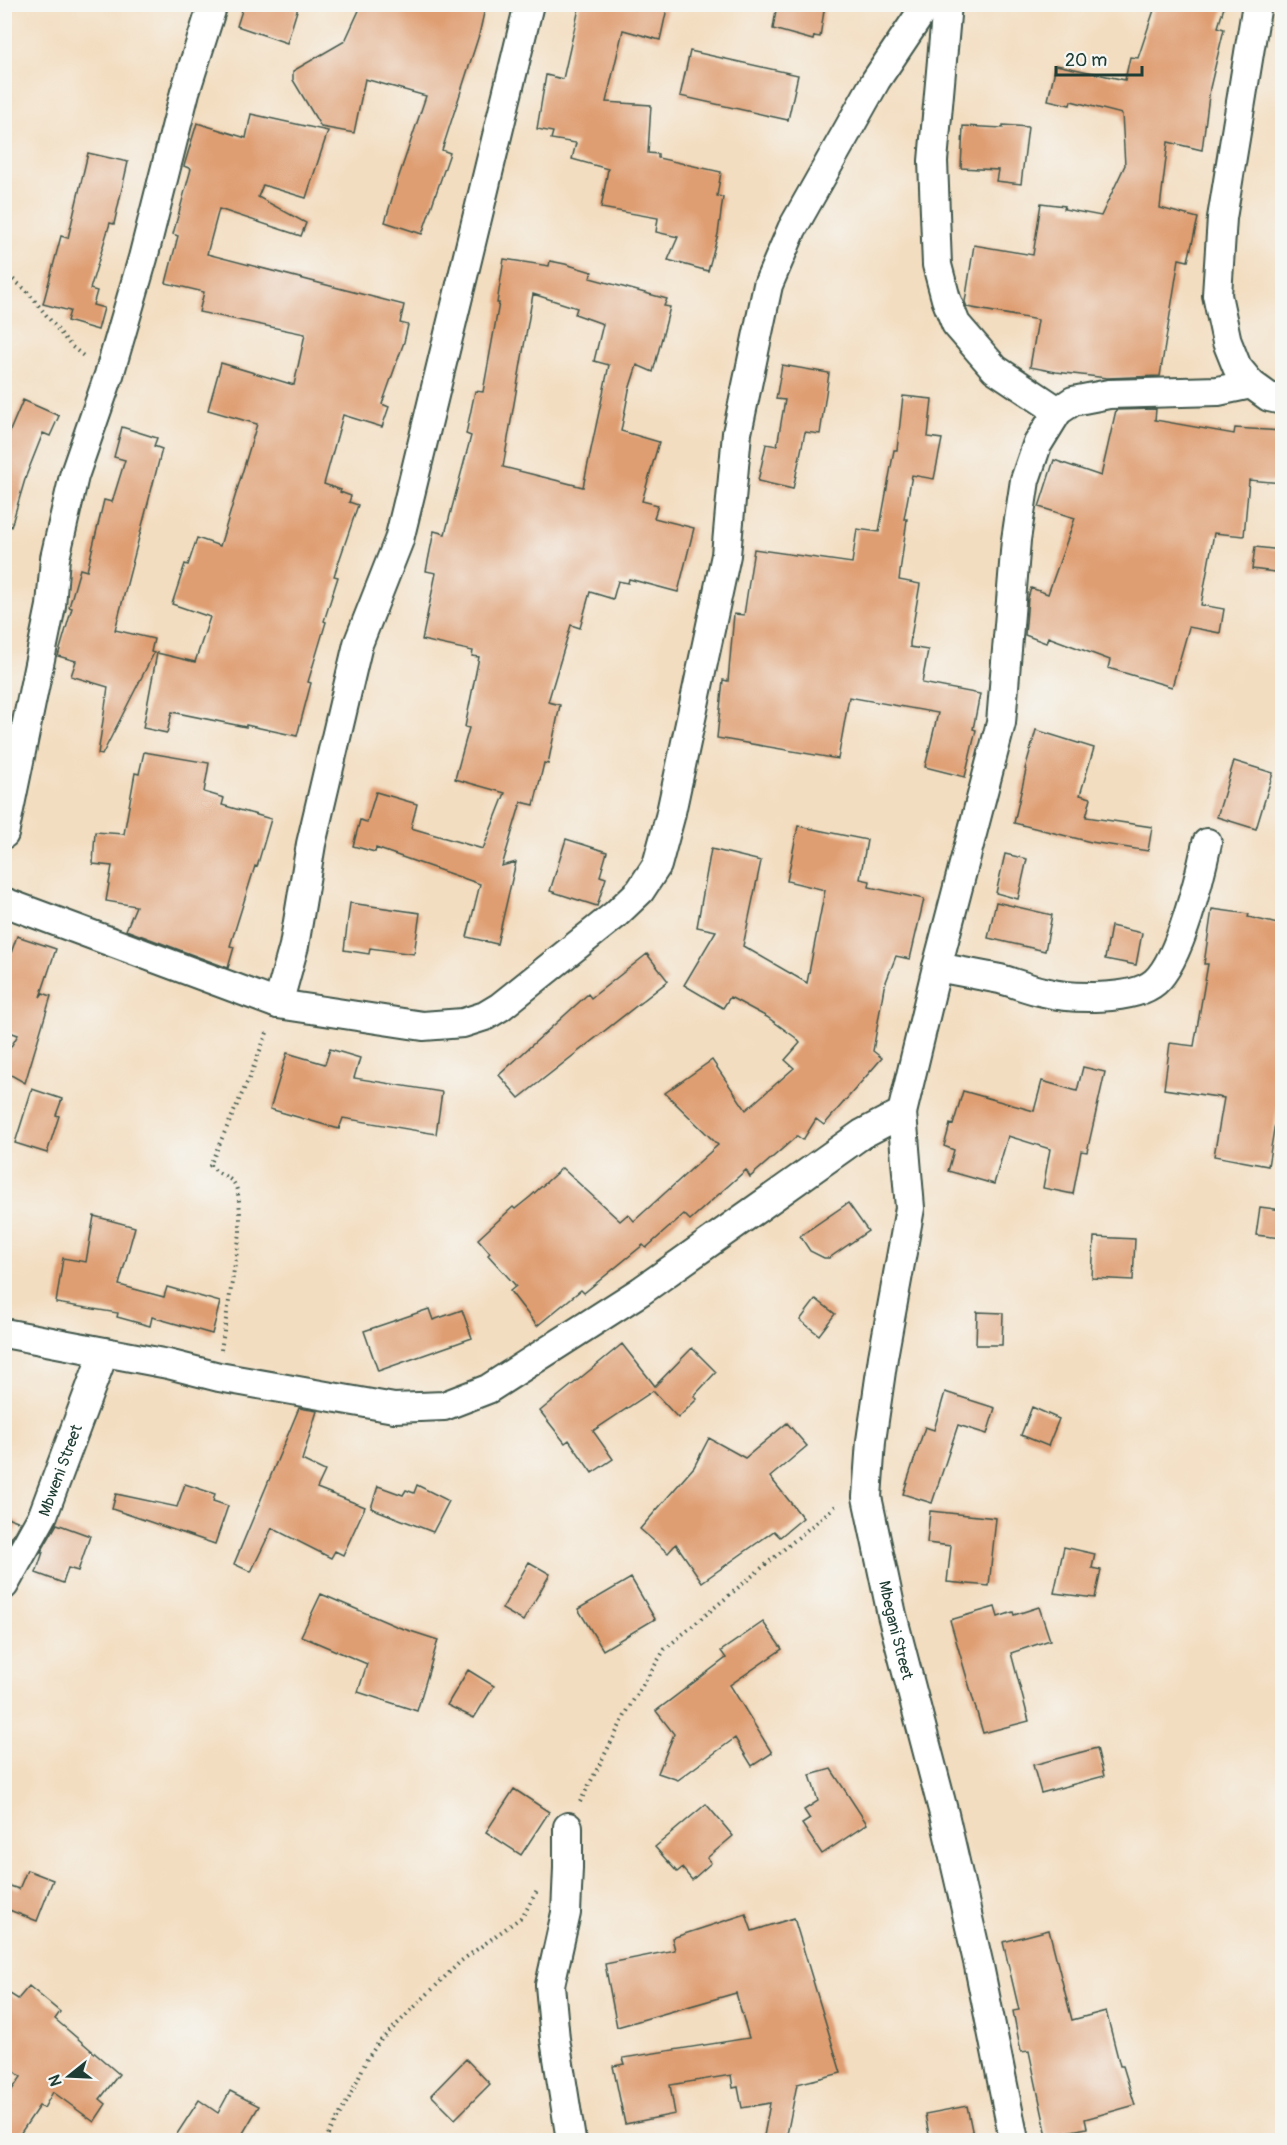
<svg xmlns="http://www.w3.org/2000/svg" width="1287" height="2145" font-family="Pangolin,sans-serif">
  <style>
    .building { fill: #df9e72; fill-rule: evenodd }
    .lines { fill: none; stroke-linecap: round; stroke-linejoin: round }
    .street-casing { stroke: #3f5549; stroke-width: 32 }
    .path { stroke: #3f5549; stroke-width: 4; stroke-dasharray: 1.5 4.5; stroke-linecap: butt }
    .street { stroke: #fff; stroke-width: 28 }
    .labels { text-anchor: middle; stroke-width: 6; stroke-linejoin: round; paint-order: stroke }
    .street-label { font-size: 16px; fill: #1f3d34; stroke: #f6f6f2 }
  </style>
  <rect width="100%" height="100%" fill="#f6f6f2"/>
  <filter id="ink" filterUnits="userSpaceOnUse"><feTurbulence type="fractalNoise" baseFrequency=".0167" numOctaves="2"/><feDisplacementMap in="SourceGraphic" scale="12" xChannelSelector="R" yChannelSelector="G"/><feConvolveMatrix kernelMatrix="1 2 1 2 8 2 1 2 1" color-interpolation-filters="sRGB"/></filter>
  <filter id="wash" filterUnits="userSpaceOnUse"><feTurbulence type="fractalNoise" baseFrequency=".008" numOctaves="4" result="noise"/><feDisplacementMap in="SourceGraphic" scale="24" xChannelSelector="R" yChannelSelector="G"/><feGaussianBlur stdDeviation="1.35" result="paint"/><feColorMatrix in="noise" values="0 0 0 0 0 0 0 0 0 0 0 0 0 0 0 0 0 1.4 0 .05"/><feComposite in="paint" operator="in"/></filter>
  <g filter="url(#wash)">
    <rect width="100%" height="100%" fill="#f3ddc0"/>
    <g id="blocks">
      <path class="building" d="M244 4H299L287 43 237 26Z
        M362 4 390 11 392 4H486L479 35 442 150 450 153 422 234 385 222 398 179 426 96 365 79 354 133 321 127 293 80V71L345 41Z
        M580 4H668L660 40 623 30 606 102 651 105 648 153 658 154V158L721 172 717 196 723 197 718 234 708 271 668 260 678 237 656 232 658 218 601 208 608 169 572 159 576 143 551 139 553 132 537 129 546 75 563 79Z
        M777 4H825L820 37 814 36 813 40 773 29Z
        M1156 4H1225L1218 27 1224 29 1210 88 1202 150 1168 142 1160 208 1198 218 1188 261 1179 259 1160 376 1107 378 1056 372 1030 367 1038 320 967 307 965 302 974 245 1033 255 1041 203 1065 206 1064 209 1101 216 1125 165 1122 114 1071 101 1070 105 1048 100 1056 65 1125 80 1130 57 1138 58Z
        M690 51 798 75 788 120 680 96Z
        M251 114 328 131 306 198 263 185 258 197 306 223 301 236 219 209 207 254 404 305 400 323 408 325 404 342 382 404 389 407 382 427 343 415 324 484 341 490 340 492 351 496 349 502 358 505 334 576 338 577 324 621 326 622 308 682 311 683 297 736 246 725V727L172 712 167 733 143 728 157 653 195 662 210 617 172 604 185 564 188 565 197 538 220 546 257 424 208 410 221 363 294 385 305 334 199 312 204 292 166 283 178 236 173 234 191 169 184 166 197 123 246 138Z
        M1003 125 1028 127 1021 184 996 181 998 170 961 168 963 126 1003 128Z
        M88 153 128 162 114 224 110 223 90 289 97 291 93 305 104 308 98 330 67 321 70 311 43 304 61 236 68 238Z
        M504 259 549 266 550 261 565 264 592 272 590 278 667 299 664 306 670 307 653 372 637 365 629 390 621 431 659 442 642 501 658 505 654 518 694 528 678 592 629 579 628 583 618 581 613 599 590 592 580 628 571 625 548 702 560 705 548 764 544 763 534 805 521 802 502 866 516 862 497 944 467 937 480 884 376 848 375 852 353 846 360 820 367 822 376 792 417 804 411 828 483 849 505 793 455 779 469 728 465 727 479 657 472 656 473 651 422 640 436 573 426 571 434 531 445 534 471 436 466 434 475 391 483 392 499 303H497ZM533 294 577 308 575 314 603 324 594 361 609 365 583 487 503 467Z
        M782 365 829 373 820 434 805 432 793 489 758 481 766 444 777 446 785 400 776 399Z
        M903 396 932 399 928 437 942 439 934 479 912 475 904 519H907L899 580 920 584 910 643V647L928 650 922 683 980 694 973 729 976 730 965 777 925 767 938 713 849 697 838 759 717 738 723 680 728 681 734 614 744 615 754 549 852 563 857 529 879 532 894 450H897Z
        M23 400 59 416 50 436 43 433 26 476 11 527 4 526V445Z
        M1156 409 1155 420 1234 434 1235 428 1282 431V483L1249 480 1244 536 1214 533 1201 605 1224 609 1220 633 1189 627 1172 687 1108 668 1110 660 1048 637 1046 643 1025 635 1028 598 1031 588 1048 594 1075 518 1039 507 1054 460 1101 476 1116 410Z
        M122 427 157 438 154 446 162 449 115 630 154 639 151 652 154 653 102 755 98 754 108 687 71 676 76 661 58 656 72 608 69 607 80 569 87 571 104 500 112 502 125 460 114 457Z
        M1255 547 1282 550V573L1252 569Z
        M1036 730 1094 748 1080 795 1091 798 1086 817 1152 827 1148 851 1091 842 1014 823 1026 770 1025 769Z
        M144 752 209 763 204 792 224 798 222 805 271 819 257 867 255 866 230 946 234 947 228 968 126 930 136 906 106 901 112 866 93 864 95 832 124 834 135 773 139 774Z
        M1234 761 1273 773 1256 829 1217 817Z
        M798 826 867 840 860 879 870 881 869 887 924 899 910 959 896 956 884 987 873 1051 882 1058 824 1125 816 1119 803 1140 797 1136 750 1177 746 1170 690 1220 684 1214 646 1248 643 1245 584 1293 581 1290 537 1326 510 1291 516 1286 488 1255 490 1253 478 1239 513 1207 515 1209 530 1197 562 1168 620 1221 628 1214 634 1221 718 1145 665 1093 712 1060 746 1110 794 1068 785 1060 800 1043 796 1038 767 1017 730 997 723 1008 684 985 716 931 697 927 711 849 761 861 743 946 807 983 825 890 787 881Z
        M566 839 607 852 600 876 606 878 597 906 550 891Z
        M1005 854 1027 859 1018 899 996 893Z
        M996 902 1052 915 1045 951 988 938Z
        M350 903 420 913 414 954 370 948 369 954 344 950Z
        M1212 909 1249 914 1248 917 1282 925V1080L1268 1166 1214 1156 1224 1098 1164 1089 1170 1043 1194 1046 1208 964H1204Z
        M1111 926 1142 933 1136 965 1105 959Z
        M17 936 56 949 40 997 43 993 51 996 25 1083 4 1071V1058L18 1035 4 1030V973Z
        M647 954 668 981 519 1098 499 1075 588 994 591 998Z
        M330 1049 360 1058 354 1078 442 1092 436 1134 343 1118 339 1129 270 1109 287 1053 325 1064Z
        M1083 1067 1105 1072 1087 1152 1081 1151 1073 1194 1043 1188 1050 1149 1008 1136 994 1184 948 1171 954 1150 944 1146 950 1124 953 1125 963 1091 1034 1111 1042 1081 1077 1091Z
        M32 1089 62 1099 56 1115 59 1116 47 1153 15 1143Z
        M848 1203 868 1231 829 1258H824L810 1251 800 1236Z
        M1260 1207 1282 1210V1238L1256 1235Z
        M94 1216 135 1227 119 1285 164 1297 167 1287 220 1302 212 1334 152 1317 150 1326 117 1317 118 1313 56 1303 63 1258 86 1262Z
        M1094 1237 1135 1239 1133 1280 1092 1278Z
        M816 1299 835 1314 819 1335 800 1320Z
        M429 1309 433 1320 462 1310 472 1338 378 1371 364 1331Z
        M977 1312 1003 1313 1002 1345H976Z
        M622 1344 655 1386 692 1348 716 1372 694 1396 697 1399 678 1418 653 1391 593 1431 613 1459 592 1473 569 1440 565 1443 540 1411Z
        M945 1392 995 1408 987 1434 958 1425 932 1503 903 1494 925 1427 934 1430Z
        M1032 1407 1059 1419 1048 1446 1021 1435Z
        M299 1408 317 1411 302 1460 325 1471 317 1488 365 1507 343 1555 335 1551 331 1558 272 1528 251 1572 234 1564Z
        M787 1423 807 1446 770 1477 803 1518 780 1537 774 1531 702 1582 676 1544 668 1553 640 1529 694 1467 709 1438 745 1458Z
        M185 1484 215 1494 213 1501 228 1506 215 1544 112 1509 116 1494 177 1507Z
        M417 1485 449 1501 433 1532 371 1508 378 1486 403 1495 406 1490 414 1493Z
        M930 1511 996 1518 989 1586 947 1582 951 1546 927 1543Z
        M4 1516 20 1522 10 1540 4 1538Z
        M57 1524 90 1536 78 1571 68 1568 63 1583 36 1573 43 1552H41Z
        M1064 1547 1095 1554 1092 1568 1101 1570 1095 1598 1054 1593Z
        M529 1562 550 1574 523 1621 502 1609Z
        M631 1578 655 1619 603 1650 578 1609Z
        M321 1594 398 1627 438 1640 417 1711 358 1692 367 1664 301 1636Z
        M995 1607 998 1617 1013 1612 1014 1615 1039 1607 1050 1640 1011 1653 1029 1721 983 1733 950 1620Z
        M763 1622 782 1649 730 1685 772 1753 752 1766 735 1738 678 1780 658 1773 674 1734 656 1711 726 1658 721 1651Z
        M468 1670 494 1686 474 1718 447 1705Z
        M1097 1748 1104 1776 1041 1793 1033 1765Z
        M831 1769 867 1824 822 1854 802 1824 810 1819 804 1810 818 1801 810 1775Z
        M514 1789 549 1812 521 1855 486 1832Z
        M706 1804 733 1836 707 1858 711 1863 692 1880 682 1868 677 1872 655 1847Z
        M27 1870 53 1880 37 1921 4 1908V1884L19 1889Z
        M746 1914 752 1931 794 1918 841 2073 797 2084 786 2140 764 2136 770 2103 742 2108 738 2087 733 2088 731 2075 670 2085 675 2114 625 2124 613 2066 625 2064 623 2058 749 2038 736 1993 617 2027 605 1964 675 1950 672 1938Z
        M1049 1930 1072 2020 1106 2011 1120 2066H1123L1135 2105 1085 2119 1087 2128 1047 2136 1029 2051 1021 2052 1013 2011 1019 2010 1003 1942Z
        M29 1986 60 2012 55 2019 119 2074 100 2099 106 2104 94 2122 53 2092 44 2108 39 2106 16 2140H4V2101L21 2077 4 2063V1990L18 1999Z
        M466 2059 490 2084 455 2119 431 2095Z
        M230 2091 259 2106 239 2140H173L199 2100 218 2113Z
        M967 2106 974 2140H930L925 2114Z"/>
    </g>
  </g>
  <g filter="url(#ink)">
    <use href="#blocks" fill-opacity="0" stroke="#3f5549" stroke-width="1.5"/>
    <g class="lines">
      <g class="street-casing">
        <g id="street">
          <path d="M947 4 933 161 937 265 946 299 956 324 995 369 1058 411"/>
          <path d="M1257 4 1222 218 1217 295 1227 342 1237 367 1251 384 1269 397 1282 400"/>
          <path d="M4 834 51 606 55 558 74 476 109 375 143 258 185 92 213 4"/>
          <path d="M4 902 278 1004 423 1026 463 1023 485 1016 500 1007 615 915 640 891 657 865 670 817 726 555 737 433 768 285 792 229 876 80 927 4"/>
          <path d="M937 967C958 971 979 975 1000 979 1015 983 1029 989 1044 992 1070 999 1133 1001 1155 982 1180 960 1200 876 1207 843"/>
          <path d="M278 1004 294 946 311 844 358 644 399 540 529 4"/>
          <path id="s1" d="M902 1113 910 1208 883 1357 871 1441 867 1497 892 1615 944 1814 979 1966 1014 2140"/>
          <path d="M4 1333 168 1364 219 1377 394 1408 444 1406 488 1389 641 1291 862 1134 902 1113 937 967 1001 723 1016 540 1025 480 1037 445 1058 411 1073 401 1109 394 1218 391 1251 384"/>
          <path id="s2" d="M4 1585 43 1515 104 1352"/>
          <path d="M568 1827V1868L566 1913 550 1985 555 2039 571 2140"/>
        </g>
      </g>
      <path class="path" d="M4 272 26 290 71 346 86 358
        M221 1350 240 1233C240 1222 241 1190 233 1182 226 1175 216 1173 210 1165L250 1076 268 1030
        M580 1802 631 1704 665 1649 838 1504
        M325 2140 349 2098 367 2059 379 2042 461 1961 523 1916 538 1889"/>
      <use href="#street" class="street"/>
    </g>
  </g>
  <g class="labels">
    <g class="street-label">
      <text dy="6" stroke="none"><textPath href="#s2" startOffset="128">Mbweni Street</textPath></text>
      <text dy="6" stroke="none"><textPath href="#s1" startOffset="524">Mbegani Street</textPath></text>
    </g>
  </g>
  <rect width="1287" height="2145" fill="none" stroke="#f6f6f2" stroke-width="24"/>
  <g transform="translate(69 2076) rotate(252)" stroke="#f6f6f2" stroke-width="4.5" paint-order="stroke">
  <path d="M0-4.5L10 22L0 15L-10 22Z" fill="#1f3d34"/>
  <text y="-9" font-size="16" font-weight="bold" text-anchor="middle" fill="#1f3d34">N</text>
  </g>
  <path d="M1056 66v9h86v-9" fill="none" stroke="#1f3d34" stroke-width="3"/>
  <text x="1065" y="66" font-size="18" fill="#1f3d34" stroke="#f6f6f2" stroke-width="4.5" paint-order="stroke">20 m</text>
</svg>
